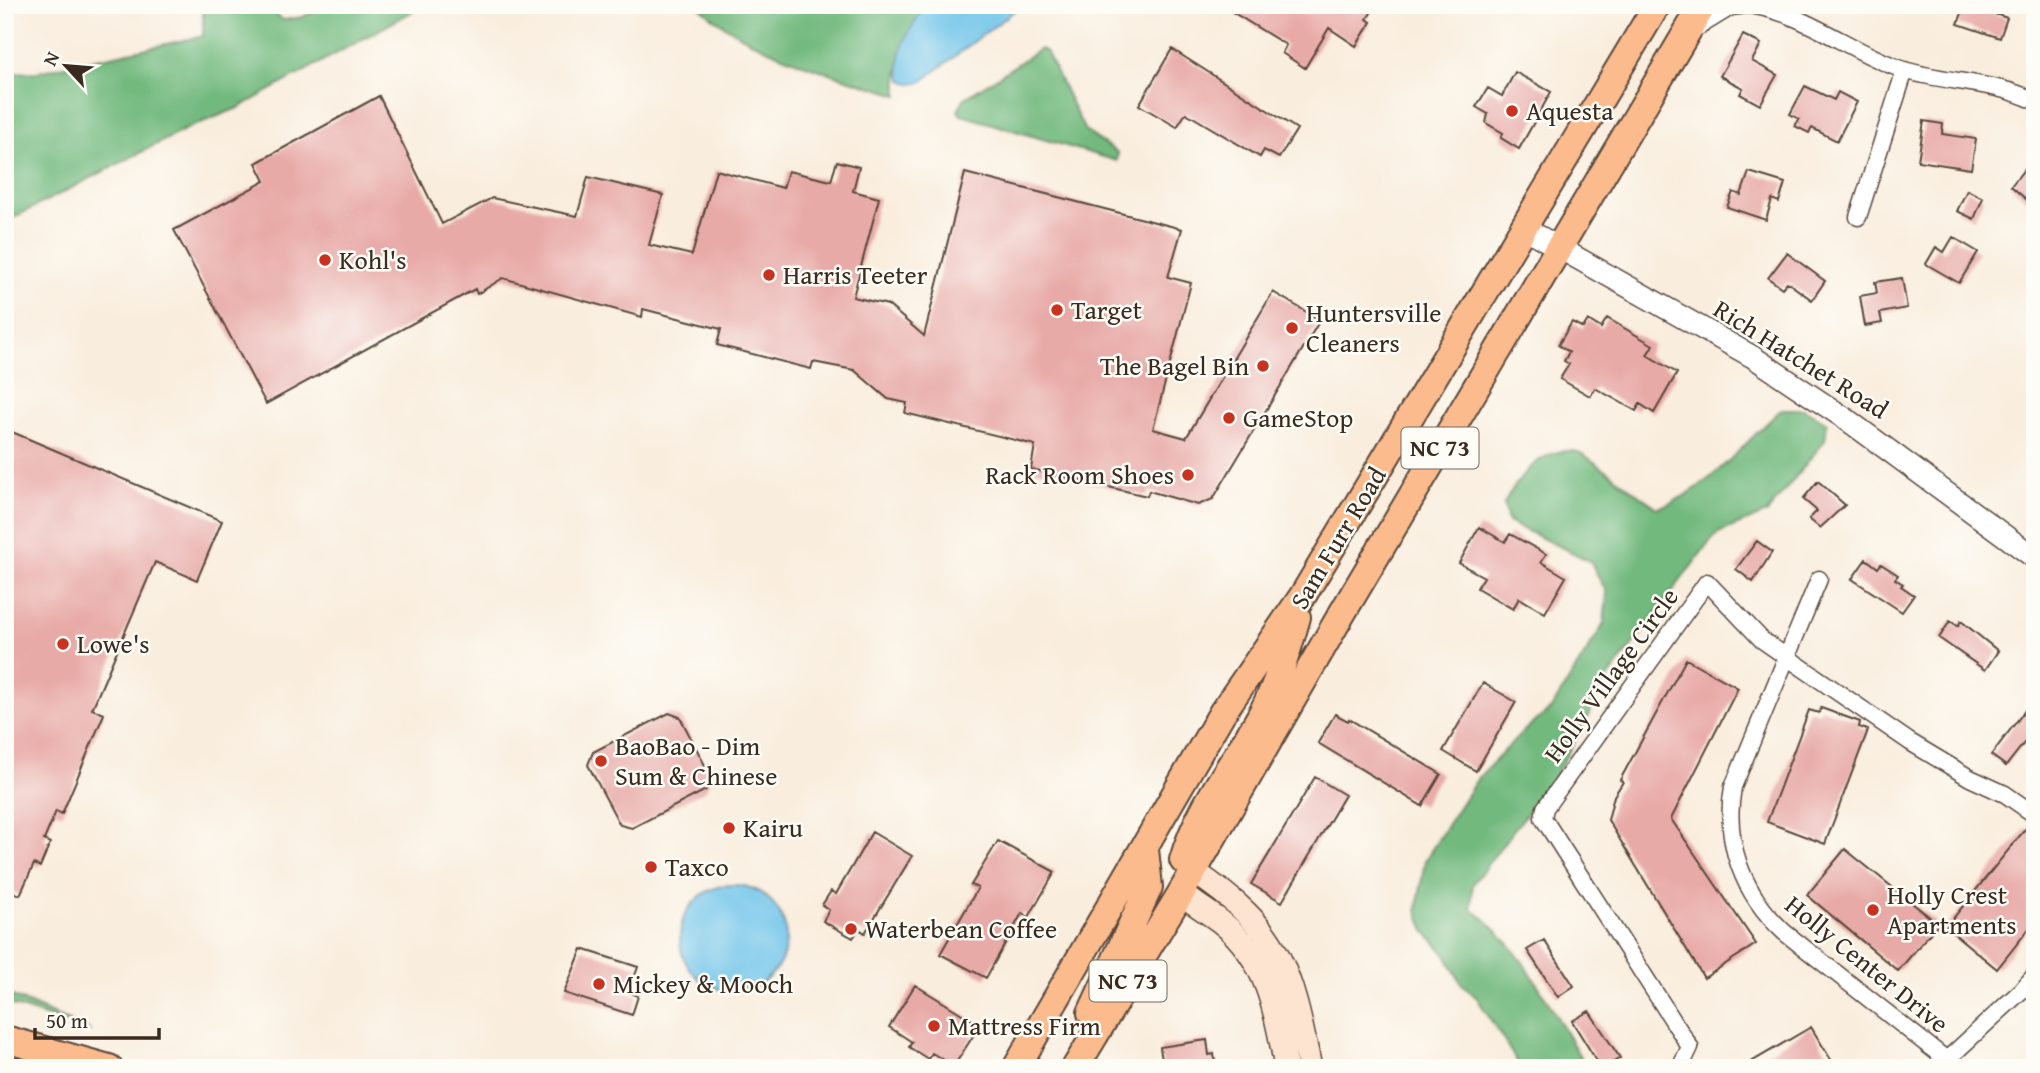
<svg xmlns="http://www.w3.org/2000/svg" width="2040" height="1073" font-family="'Gentium Book Plus',serif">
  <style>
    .forest { fill: #72b97e; stroke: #56724e; stroke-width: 2 }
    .water { fill: #6cc2e9; stroke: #547684; stroke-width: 2 }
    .building { fill: #e8aaa7 }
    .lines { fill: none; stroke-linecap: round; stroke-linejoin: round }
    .minor-casing { stroke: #58473b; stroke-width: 19 }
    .tertiary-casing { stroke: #58473b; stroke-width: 24 }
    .secondary-casing { stroke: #58473b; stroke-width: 26 }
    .primary-casing { stroke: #58473b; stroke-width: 30 }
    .minor { stroke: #fff; stroke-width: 16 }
    .tertiary { stroke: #fff; stroke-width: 21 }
    .secondary { stroke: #fde4d1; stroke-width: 23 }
    .primary { stroke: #fbbb8d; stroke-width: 26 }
    .poi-dot { fill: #c8321e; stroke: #fdfcf7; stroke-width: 2.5 }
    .labels { text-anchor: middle; stroke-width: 5; stroke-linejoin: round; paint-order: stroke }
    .shield { fill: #fdfcf7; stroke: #75695f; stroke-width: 2 }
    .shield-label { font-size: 24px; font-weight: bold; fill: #3b2a1e }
    .poi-label { font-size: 26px; fill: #3b2a1e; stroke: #fdfcf7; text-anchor: start }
    .street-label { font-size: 26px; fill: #3b2a1e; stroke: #fdfcf7 }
  </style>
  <rect width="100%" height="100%" fill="#fdfcf7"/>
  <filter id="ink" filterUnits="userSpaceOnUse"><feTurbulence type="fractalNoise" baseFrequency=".0143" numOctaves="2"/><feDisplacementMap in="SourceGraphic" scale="14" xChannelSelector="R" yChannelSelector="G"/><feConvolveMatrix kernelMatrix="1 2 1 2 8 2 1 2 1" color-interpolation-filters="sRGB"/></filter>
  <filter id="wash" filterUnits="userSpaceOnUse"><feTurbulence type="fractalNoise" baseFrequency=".00686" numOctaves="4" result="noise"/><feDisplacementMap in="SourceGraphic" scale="28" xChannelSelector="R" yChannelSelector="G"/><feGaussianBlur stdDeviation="1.57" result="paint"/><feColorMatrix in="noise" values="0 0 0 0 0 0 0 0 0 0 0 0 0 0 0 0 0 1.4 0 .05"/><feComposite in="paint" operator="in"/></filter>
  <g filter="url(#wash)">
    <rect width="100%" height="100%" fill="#f9eddd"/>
    <path class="forest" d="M203 5H259L284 20 303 17 326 5H424L238 108 188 128 5 222V73L37 72 203 36Z
      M698 5H925C905 39 896 55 898 95 833 74 749 53 698 5Z
      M1040 49 1046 51 1085 131 1118 153 1117 161 961 115 958 111 964 99Z
      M1782 409H1804L1827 423 1825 440 1767 513 1718 533 1704 549 1600 689 1585 723 1547 790 1515 828 1473 884 1471 908C1526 949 1551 1011 1587 1068H1521L1477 998 1461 983 1446 955 1425 931 1417 909 1425 860 1450 821 1478 778 1527 728 1551 709 1604 624 1607 593 1590 561 1508 522 1504 504C1518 478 1543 444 1578 452 1589 455 1642 499 1658 508 1708 492 1743 443 1782 409Z
      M5 993 91 1031 5 1003Z"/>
    <path class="water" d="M925 5H1022L921 82 912 84 902 80C892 52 911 29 925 5Z
      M680 938a53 53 0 1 1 106 0a53 53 0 1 1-106 0Z"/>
    <g id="blocks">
      <path class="building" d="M1221 5H1376L1367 19 1371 22 1356 46 1329 28 1305 68 1282 53 1286 45Z
        M1965 5H1984L1993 8 1992 13 2007 18 2000 38 1958 24Z
        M1743 35 1761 44 1752 61 1777 75 1760 105 1740 94 1743 88 1720 76Z
        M1172 49 1297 129 1279 158 1264 150 1260 157 1186 113 1177 127 1139 105Z
        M1515 72 1551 92 1519 149 1501 138 1503 133 1486 123 1488 114 1476 107 1488 88 1502 96Z
        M1805 86 1834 100 1838 92 1857 102 1837 141 1812 128 1809 133 1795 126 1799 119 1790 114Z
        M379 96 442 224 492 198 577 216 588 177 663 195 649 245 692 255 716 170 783 188 788 171 831 181 837 161 859 167 853 191 879 198 853 297 888 305 924 336 965 173 1182 229 1168 277 1191 283 1153 429 1186 438 1273 292 1320 320 1213 499 1198 505 1149 491 1147 496 1031 469 1035 445 905 413 907 403 888 399 854 370 813 362 811 369 717 345 721 329 643 309 642 317 503 278 477 294 475 289 266 404 174 230 265 181 256 163Z
        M1924 121 1943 124 1942 134 1976 139 1971 169 1918 161Z
        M2026 167 2035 174V207L2011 186Z
        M1749 172 1785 183 1779 202 1772 199 1766 220 1727 207 1733 192 1741 195Z
        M1967 190 1983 198 1974 219 1957 211Z
        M1953 237 1978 252 1959 283 1926 264 1936 247 1944 252Z
        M1787 253 1825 281 1812 300 1787 282 1782 288 1768 278Z
        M1902 278 1907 308 1880 313 1882 323 1865 326 1860 296 1877 293 1875 282Z
        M1607 318 1653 345 1647 355 1677 373 1654 413 1640 404 1636 411 1595 388 1590 396 1560 379 1569 364 1564 361 1569 352 1558 345 1572 322 1583 328 1588 320 1601 328Z
        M5 429 222 521 197 580 155 562 92 709 104 714 62 814 56 811 44 840 50 843 40 867 34 864 20 895 5 889Z
        M1818 481 1845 505 1820 528 1809 519 1817 511 1803 499Z
        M1479 527 1505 542 1510 534 1546 554 1541 562 1566 577 1545 613 1519 598 1513 609 1477 588 1484 577 1459 563Z
        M1757 541 1772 552 1753 582 1736 569Z
        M1866 559 1878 568 1881 564 1898 575 1895 579 1903 584 1901 586 1914 595 1902 612 1852 579Z
        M1950 621 1958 626 1961 621 1998 651 1985 670 1939 638Z
        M1686 659 1738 688 1671 819 1756 944 1704 978 1608 820 1614 796 1623 782 1620 780Z
        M1483 683 1516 702 1476 771 1443 751Z
        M1821 708 1860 722 1859 727 1868 730 1825 844 1767 822 1809 710 1819 713Z
        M2027 708 2035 715V729L2006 766 1991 755Z
        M669 713 680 717 711 777 706 790 632 828 620 825 588 765 593 752Z
        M1335 714 1348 721 1349 719 1441 774 1422 806 1318 743Z
        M1315 777 1345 795 1282 902 1251 884Z
        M2026 828 2035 834V921L1997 969 1946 927Z
        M872 832 912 856 865 933 859 929 853 938 823 921 829 910 822 905 831 891 836 894Z
        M998 841 1055 872 1029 917 1022 913 986 978 940 954 978 888 971 885Z
        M1845 849 1938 924 1898 971 1807 895Z
        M1544 940 1574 986 1558 997 1527 950Z
        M582 949 638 967 629 992 638 996 632 1015 564 993Z
        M915 985 980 1025 954 1066 932 1053 928 1059 909 1047 912 1042 889 1027Z
        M1589 1011 1620 1058 1604 1068H1601L1572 1021Z
        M1811 1027 1836 1068H1741Z
        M1207 1040 1209 1055 1214 1054 1216 1068H1163L1160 1047Z"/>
    </g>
  </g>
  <g filter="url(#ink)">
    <use href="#blocks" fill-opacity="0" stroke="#58473b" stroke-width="2"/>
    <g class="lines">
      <g class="minor-casing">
        <path id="minor" d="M1750 5C1806 13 1850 52 1904 70 1947 83 1994 81 2035 101
          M1695 29 1731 7 1746 5
          M1858 217 1905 70
          M1819 579 1733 787C1723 842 1743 894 1784 932L1957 1068
          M1680 1068 1690 1047 1543 818 1545 808 1707 582 1762 640 1910 742 1970 778 2005 794 2035 815
          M1938 1068 2021 991 2035 975"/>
      </g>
      <g class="tertiary-casing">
        <path id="tertiary" d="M1524 228 1753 357 1846 419 2035 558"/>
      </g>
      <g class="secondary-casing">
        <path id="secondary" d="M1193 871C1281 929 1290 969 1310 1068
          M1181 893C1194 904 1208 912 1221 922 1267 958 1277 1013 1286 1068"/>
      </g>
      <g class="primary-casing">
        <path id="primary" d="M1183 860C1198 807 1236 761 1262 713 1278 683 1288 650 1297 617
          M1091 1013 1149 887 1145 849
          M5 1039 109 1068
          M1016 1068 1222 713 1302 597 1657 5
          M1075 1068 1181 893 1337 622 1703 5"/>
      </g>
      <use href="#minor" class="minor"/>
      <use href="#tertiary" class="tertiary"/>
      <use href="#secondary" class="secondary"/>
      <use href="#primary" class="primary"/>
    </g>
  </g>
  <g class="poi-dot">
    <circle cx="1512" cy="111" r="7"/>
    <circle cx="325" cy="260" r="7"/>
    <circle cx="769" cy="275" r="7"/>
    <circle cx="1057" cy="310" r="7"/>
    <circle cx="1292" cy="328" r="7"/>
    <circle cx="1263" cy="366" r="7"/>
    <circle cx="1229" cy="418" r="7"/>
    <circle cx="1188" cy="475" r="7"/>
    <circle cx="63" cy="644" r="7"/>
    <circle cx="601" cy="761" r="7"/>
    <circle cx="729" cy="828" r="7"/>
    <circle cx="651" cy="867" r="7"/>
    <circle cx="1873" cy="910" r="7"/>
    <circle cx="851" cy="929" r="7"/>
    <circle cx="599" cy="984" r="7"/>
    <circle cx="934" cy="1026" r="7"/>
  </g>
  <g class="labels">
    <g class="shield">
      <rect x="1401.5" y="427.5" width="77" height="41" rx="5"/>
      <rect x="1089.5" y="960.5" width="77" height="41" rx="5"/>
    </g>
    <g class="shield-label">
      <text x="1440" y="456">NC 73</text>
      <text x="1128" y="989">NC 73</text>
    </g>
    <g class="poi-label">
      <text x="1526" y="120">Aquesta</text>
      <text x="339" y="269">Kohl's</text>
      <text x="783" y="284">Harris Teeter</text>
      <text x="1071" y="319">Target</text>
      <text x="1306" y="322">Huntersville<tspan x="1306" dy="30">Cleaners</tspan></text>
      <text x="1249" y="375" text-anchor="end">The Bagel Bin</text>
      <text x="1243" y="427">GameStop</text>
      <text x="1174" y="484" text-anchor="end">Rack Room Shoes</text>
      <text x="77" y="653">Lowe's</text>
      <text x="615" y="755">BaoBao - Dim<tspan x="615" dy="30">Sum &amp; Chinese</tspan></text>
      <text x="743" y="837">Kairu</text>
      <text x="665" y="876">Taxco</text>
      <text x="1887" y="904">Holly Crest<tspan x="1887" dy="30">Apartments</tspan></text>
      <text x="865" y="938">Waterbean Coffee</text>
      <text x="613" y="993">Mickey &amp; Mooch</text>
      <text x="948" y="1035">Mattress Firm</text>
    </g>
    <g class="street-label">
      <text transform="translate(1801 359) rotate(32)" y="9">Rich Hatchet Road</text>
      <text transform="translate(1338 538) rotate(-59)" y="9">Sam Furr Road</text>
      <text transform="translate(1611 675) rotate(-54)" y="9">Holly Village Circle</text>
      <text transform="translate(1867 964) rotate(39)" y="9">Holly Center Drive</text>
    </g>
  </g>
  <rect width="2040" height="1073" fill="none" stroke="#fdfcf7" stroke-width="28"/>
  <g transform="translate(66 66) rotate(296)" stroke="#fdfcf7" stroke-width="5" paint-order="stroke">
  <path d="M0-5L12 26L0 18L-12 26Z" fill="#3b2a1e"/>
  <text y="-10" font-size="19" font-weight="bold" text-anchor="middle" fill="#3b2a1e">N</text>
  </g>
  <path d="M35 1028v10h124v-10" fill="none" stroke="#3b2a1e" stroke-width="3.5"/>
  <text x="46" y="1028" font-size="21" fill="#3b2a1e" stroke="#fdfcf7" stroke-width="5" paint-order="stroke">50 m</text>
</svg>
